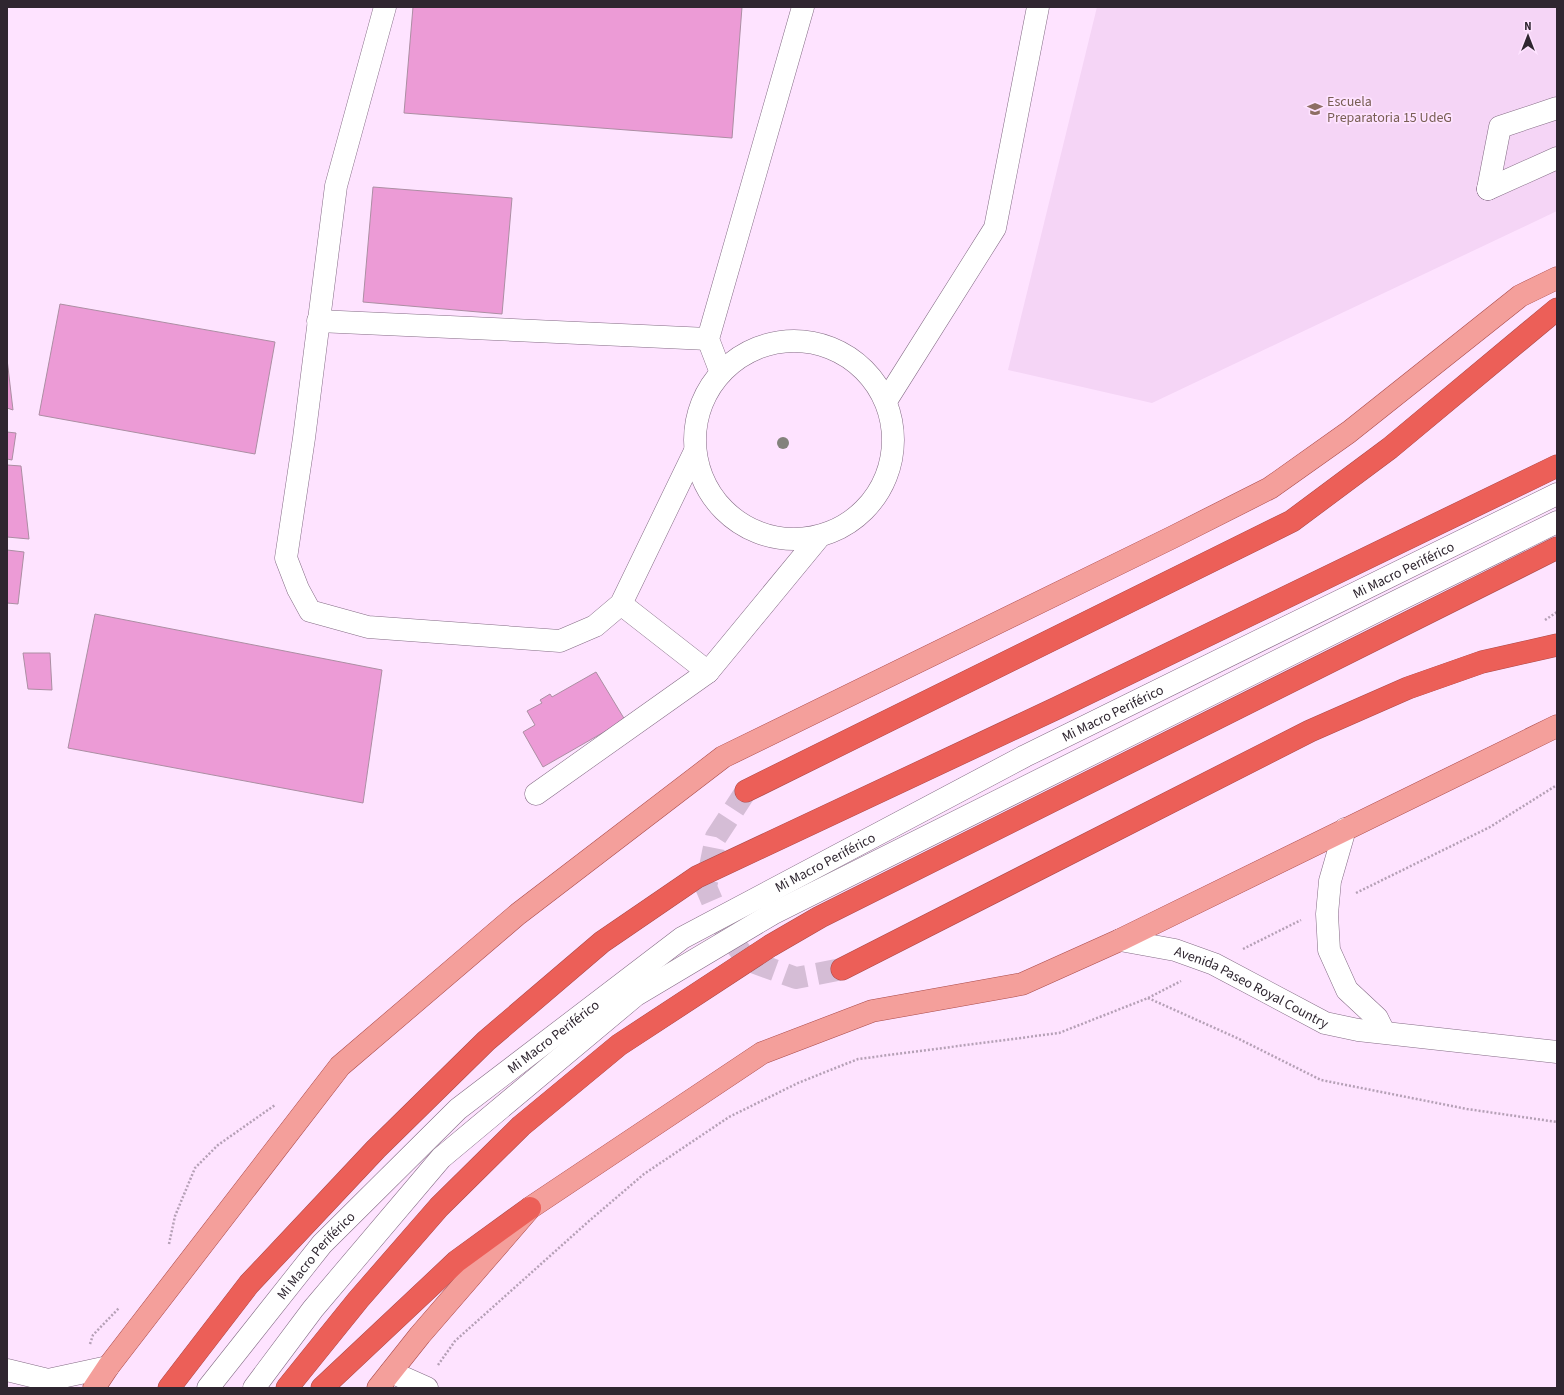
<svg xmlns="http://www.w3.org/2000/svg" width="1564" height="1395" font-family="'Source Sans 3',sans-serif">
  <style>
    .built { fill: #f5d5f6 }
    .building { fill: #ec9bd6; stroke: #ac8ea3 }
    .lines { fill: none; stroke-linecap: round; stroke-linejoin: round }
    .highway-tunnel { stroke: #d5bdd6; stroke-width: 22; stroke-dasharray: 22 11; stroke-linecap: butt }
    .minor-casing { stroke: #846c85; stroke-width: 23 }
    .major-casing { stroke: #aa4b4a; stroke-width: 23 }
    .highway-casing { stroke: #aa4b4a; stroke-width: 23 }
    .path { stroke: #b5a0b6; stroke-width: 2.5; stroke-dasharray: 2 2; stroke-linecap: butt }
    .minor { stroke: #fff; stroke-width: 22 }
    .major { stroke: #f49f9b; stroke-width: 22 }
    .highway { stroke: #ec5f58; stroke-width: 22 }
    .tree { fill: #83827c }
    .labels { text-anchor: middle; stroke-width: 3.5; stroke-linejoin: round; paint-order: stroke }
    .education-label { font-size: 14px; fill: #785e54; stroke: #fee3ff; text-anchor: start }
    .street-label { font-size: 14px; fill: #2f2630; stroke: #fee3ff }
  </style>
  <rect width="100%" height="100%" fill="#fee3ff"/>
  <path class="built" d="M1097 7H1557V211L1152 403 1008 370Z"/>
  <path class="building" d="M413 7H742L732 138 404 113Z
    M373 187 512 198 502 314 363 302Z
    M60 304 275 342 255 454 39 415Z
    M7 359 13 410 7 408Z
    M7 432 16 433 12 460 7 459Z
    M7 465 21 466 29 539 7 537Z
    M7 550 24 552 18 604 7 603Z
    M95 614 382 670 363 803 68 748Z
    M23 653H50L52 690 28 689Z
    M596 672 625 720 543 767 523 732 535 725 527 711 542 703 540 700 550 694 552 697Z"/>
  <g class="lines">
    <path class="highway-tunnel" d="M746 791 716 837 706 887 725 931 747 960 796 978 842 969"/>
    <g class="minor-casing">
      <g id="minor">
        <path d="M385 7 336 186 304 438 286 558 298 589 310 611 368 627 560 641 595 626 621 604 695 451"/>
        <path d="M1488 189 1500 127 1557 108"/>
        <path d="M1488 189 1557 158"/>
        <path d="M318 321 708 339"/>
        <circle cx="794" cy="440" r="99"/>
        <path d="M721 373 708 339 803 7"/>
        <path d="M886 401 995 228 1038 7"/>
        <path d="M621 604 708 672"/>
        <path d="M536 794 708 672 820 536"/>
        <path d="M1345 829 1330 881 1327 914 1329 950 1347 990 1377 1018 1384 1032"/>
        <path id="s1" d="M1120 940 1175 950 1214 964 1325 1023 1358 1030 1557 1052"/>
        <path d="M7 1370 48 1380 108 1367"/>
        <path d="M391 1372 427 1388"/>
        <path id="s2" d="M208 1388 322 1244 458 1109 682 938 1025 756 1557 494"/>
        <path d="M254 1388 313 1309 441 1158 636 995 772 914 1397 601 1557 522"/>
      </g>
    </g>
    <g class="major-casing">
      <path id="major" d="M94 1388 108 1367 340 1066 518 914 723 757 1173 537 1270 488 1349 432 1520 296 1557 278
        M378 1388 420 1335 530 1208 762 1053 872 1011 1022 984 1120 940 1557 726"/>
    </g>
    <g class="highway-casing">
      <path id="highway" d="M746 791 1292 521 1390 448 1557 309
        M842 969 1310 731 1408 688 1482 662 1557 645
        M169 1388 249 1284 376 1149 486 1041 602 942 697 877 1057 708 1557 466
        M287 1388 358 1300 439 1207 521 1126 619 1045 770 946 820 917 1557 548
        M322 1388 457 1261 530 1208"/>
    </g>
    <path class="path" d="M1545 620 1557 612
      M1356 893 1490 827 1557 785
      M1243 949 1301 920
      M1148 998 1237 1038 1321 1080 1467 1109 1557 1122
      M169 1244 175 1216 195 1168 218 1145 275 1105
      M90 1344 93 1335 119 1308
      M438 1365 455 1341 589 1221 644 1174 729 1117 798 1083 858 1059 1059 1033 1148 998 1181 981"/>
    <use href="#minor" class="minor"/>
    <use href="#major" class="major"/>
    <use href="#highway" class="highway"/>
  </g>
  <circle class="tree" cx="783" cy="443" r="6"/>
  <defs>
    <g id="university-bare" transform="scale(1.2)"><path d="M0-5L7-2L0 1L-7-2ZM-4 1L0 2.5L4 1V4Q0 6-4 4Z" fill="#8d6e63" stroke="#fee3ff" stroke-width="2.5" paint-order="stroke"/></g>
  </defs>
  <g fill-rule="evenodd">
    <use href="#university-bare" x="1315" y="109"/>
  </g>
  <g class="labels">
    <g class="education-label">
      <text x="1327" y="106">Escuela<tspan x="1327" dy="16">Preparatoria 15 UdeG</tspan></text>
    </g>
    <g class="street-label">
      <text dy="5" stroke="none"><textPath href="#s2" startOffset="1467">Mi Macro Periférico</textPath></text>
      <text dy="5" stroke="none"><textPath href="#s2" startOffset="1143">Mi Macro Periférico</textPath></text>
      <text dy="5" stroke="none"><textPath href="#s2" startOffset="819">Mi Macro Periférico</textPath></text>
      <text dy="5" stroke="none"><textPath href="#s1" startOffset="141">Avenida Paseo Royal Country</textPath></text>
      <text dy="5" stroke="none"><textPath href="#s2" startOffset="495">Mi Macro Periférico</textPath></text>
      <text dy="5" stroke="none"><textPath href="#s2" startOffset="171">Mi Macro Periférico</textPath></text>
    </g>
  </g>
  <rect width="1564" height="1395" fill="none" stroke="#2f2630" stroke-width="16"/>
  <g transform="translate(1528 36)" stroke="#fee3ff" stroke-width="3" paint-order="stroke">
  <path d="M0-3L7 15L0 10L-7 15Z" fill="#2f2630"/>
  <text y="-6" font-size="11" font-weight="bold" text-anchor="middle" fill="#2f2630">N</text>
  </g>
</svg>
